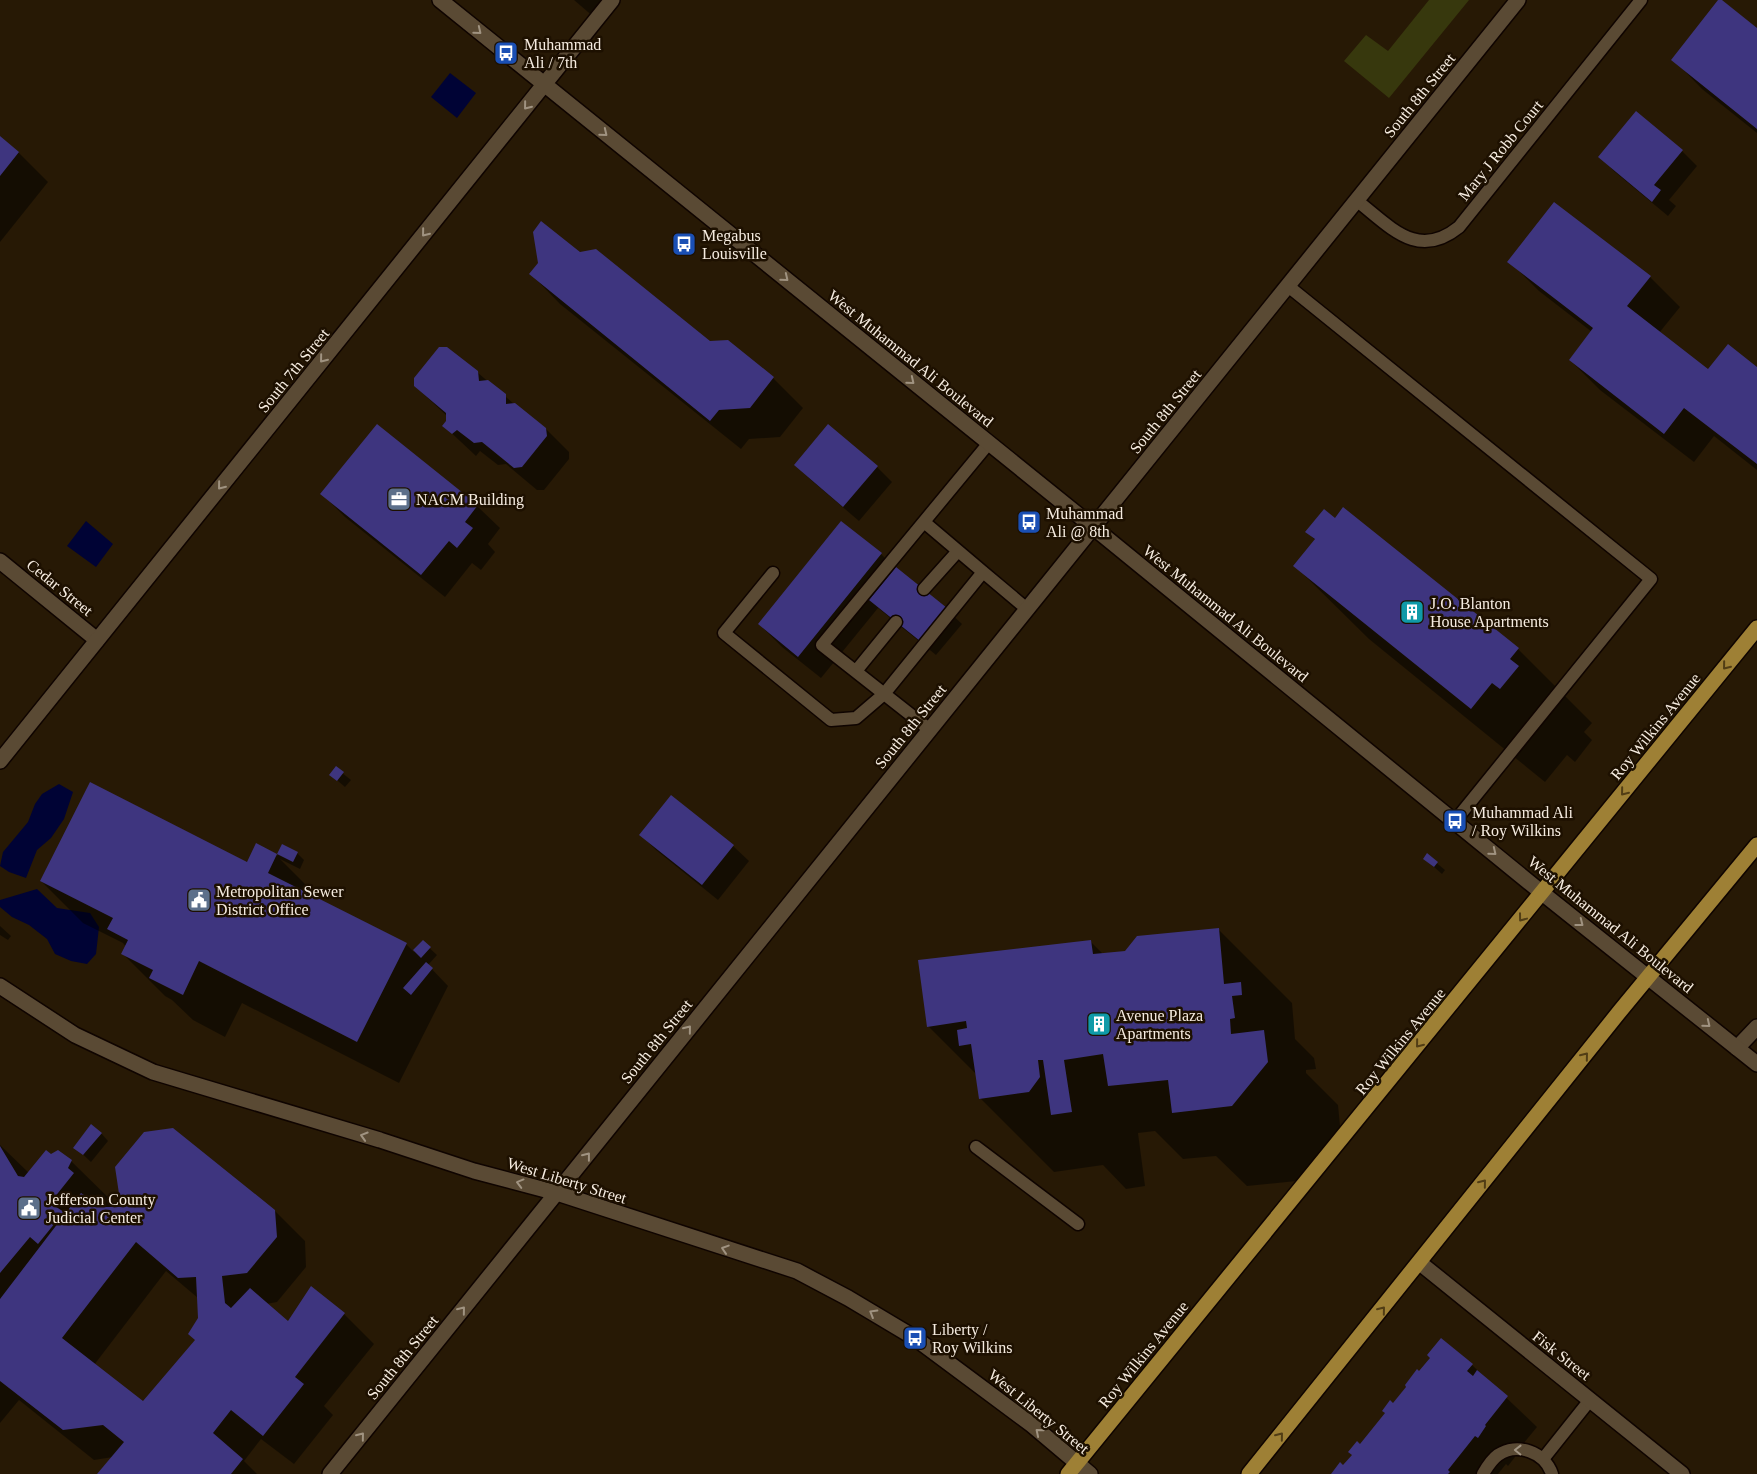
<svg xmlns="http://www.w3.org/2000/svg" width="1757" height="1474" font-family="Georgia,serif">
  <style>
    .green { fill: #37380d }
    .water { fill: #000335 }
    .shadow { fill: #0007; fill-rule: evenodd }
    .building { fill: #3e357f; fill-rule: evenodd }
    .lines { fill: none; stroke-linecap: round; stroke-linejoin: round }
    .lane-casing { stroke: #0f0400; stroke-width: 15 }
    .street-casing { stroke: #0f0400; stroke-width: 18 }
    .secondary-casing { stroke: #0f0400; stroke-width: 18 }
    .primary-casing { stroke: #0f0400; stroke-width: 18 }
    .lane { stroke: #5a4a34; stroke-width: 12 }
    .street { stroke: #5a4a34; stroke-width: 15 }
    .secondary { stroke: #5a4a34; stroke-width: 15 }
    .primary { stroke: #9e8035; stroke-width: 15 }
    .oneway { stroke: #a09381 }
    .oneway2 { stroke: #513d15 }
    .labels { text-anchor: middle; stroke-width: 5; stroke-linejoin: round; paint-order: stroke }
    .poi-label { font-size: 16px; fill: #f6ece0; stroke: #1d1000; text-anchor: start }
    .street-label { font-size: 16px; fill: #f6ece0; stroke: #1d1000 }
  </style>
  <rect width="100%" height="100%" fill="#271905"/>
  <path class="green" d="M1429 0H1469L1389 98 1344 61 1366 35 1388 51Z"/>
  <path class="water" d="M450 73 476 93 457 118 431 97Z
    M86 521 113 544 96 567 67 546Z
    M59 784 73 792 64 819 51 838 37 850 26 878 9 872 0 866 3 852 28 822 35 804 42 794Z
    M37 889 57 908 90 913 99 927 96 954 87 964 71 961 55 954 47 939 29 925 12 917 0 907V900Z"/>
  <path class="shadow" d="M574 0H609L595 18Z
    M1720 0 1757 29V133L1702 89 1673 59Z
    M0 139 19 153 48 182 0 242Z
    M1682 151 1697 166 1669 200 1676 206 1668 216 1615 172 1600 157Z
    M579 254 710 343 727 341 773 378 803 408 780 437 749 439 741 449 560 304 531 274Z
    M1509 261 1650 277 1680 307 1659 333 1708 371 1757 368V470L1714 436 1694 462 1600 390 1570 360 1592 332 1539 291Z
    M477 372 514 404 546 429 569 452V459L544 490H537L506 464 498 465 480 451 476 456 444 426 447 421V416L415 386Z
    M795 465 877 467 892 482 859 521 811 480Z
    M322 494 477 506 500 528 488 544 495 552 481 570 472 563 445 597 345 517Z
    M1307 532 1518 649 1592 723 1584 732 1592 740 1575 762 1567 755 1545 782 1369 639 1295 566 1315 540Z
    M881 554 896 569 946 609 962 624 936 655 878 608 821 678 782 647 759 624Z
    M336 768 351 780 345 787 331 775Z
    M672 797 733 846 749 861 718 900 656 850 641 835Z
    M257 845 277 856 282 845 297 853 304 860 300 869 280 859 318 897 317 899 406 944 414 952 423 942 437 955 428 965 448 986 399 1083 242 1003 225 1037 193 1020 172 1000 165 996 123 954 126 947 123 943 83 923 41 881 247 864Z
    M1427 855 1445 870 1442 874 1425 859Z
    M0 926 11 936 8 940 0 935Z
    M1218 929 1292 1003 1295 1039 1314 1058 1316 1069 1306 1070V1073L1338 1105 1341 1136 1306 1180 1247 1186 1216 1156 1183 1159 1155 1131 1138 1133 1145 1186 1126 1189 1103 1165 1054 1172 980 1098 977 1075 928 1026 1091 942 1103 954 1126 952Z
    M101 1133 108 1141 91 1162 75 1147Z
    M0 1145 29 1173 51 1155 71 1161 119 1208 275 1211 305 1241 306 1267 277 1302 266 1304 288 1323 344 1314 374 1344 324 1406 333 1415 294 1464 261 1439 244 1461 257 1474H98L113 1457 94 1460 19 1400 0 1423ZM166 1271 198 1298 199 1318 196 1341 143 1403 94 1365Z
    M1472 1365 1537 1427 1514 1455 1515 1457 1508 1466 1506 1464 1498 1474H1332L1344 1467 1419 1373Z"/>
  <path class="building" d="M1718 0H1722L1757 28V129L1671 60Z
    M1636 111 1683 150 1654 185 1661 190 1652 202 1598 157Z
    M0 136 19 152 0 176Z
    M1554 202 1651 276 1627 306 1708 369 1728 344 1757 367V464L1684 408 1664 434 1569 360 1593 328 1507 262Z
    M541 221 580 252 596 249 710 341 728 340 774 377 750 408 719 410 710 421 529 274 538 263 533 232Z
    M439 347H447L478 371 479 381 488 380 506 394V404L515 403 546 428 547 436 522 467 514 468 482 442 474 443 457 430 452 434 442 426 446 421V413L414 386V378Z
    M377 424 478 505 465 522 473 528 457 548 449 541 421 575 320 494Z
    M828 424 878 466 843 507 794 465Z
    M1343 507 1519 648 1510 659 1519 666 1500 689 1492 683 1471 709 1293 566 1315 539 1305 532 1324 509 1335 518Z
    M841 521 882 553 798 657 758 624Z
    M896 567 947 608 920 641 869 600Z
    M336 766 344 772 337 781 329 775Z
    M90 782 247 862 256 843 277 854 268 873 407 943 357 1042 199 961 183 995 149 978 153 970 121 954 128 940 107 929 113 918 40 881Z
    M671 795 734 845 702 885 639 835Z
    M282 844 298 852 293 862 277 854Z
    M1427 853 1438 862 1434 867 1423 859Z
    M1219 928 1224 984 1241 982 1242 995 1232 996 1235 1018 1230 1019 1231 1034 1264 1030 1268 1062 1232 1106 1172 1113 1168 1080 1108 1086 1103 1054 1064 1060 1072 1112 1051 1115 1043 1060H1038L1040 1077 1029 1092 979 1099 971 1044 959 1046 957 1030 967 1028 966 1021 927 1027 918 960 1091 940 1093 954 1125 951 1137 936Z
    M423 940 431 947 421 958 413 950Z
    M426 962 433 968 411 995 403 988Z
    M91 1124 102 1133 83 1155 73 1148Z
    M173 1128 275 1210 277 1237 247 1273 222 1276 225 1303 231 1308 250 1288 288 1321 311 1286 345 1313 295 1377 304 1384 263 1436 231 1410 213 1433 243 1459 231 1474H97L124 1442 103 1425 63 1430 0 1381V1299L81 1193 101 1207H121L115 1167 144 1132ZM136 1242 178 1278 196 1277 198 1318 188 1334 195 1340 143 1401 62 1338Z
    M0 1146 18 1176 24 1177 46 1150 51 1154 58 1150 72 1160 68 1168 74 1173 50 1203 64 1212 38 1244 30 1237 0 1273Z
    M1441 1338 1473 1364 1467 1371 1473 1376 1477 1370 1508 1396 1485 1425 1486 1426 1478 1438 1475 1436 1448 1470 1450 1472 1448 1474H1331L1340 1462 1343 1465 1352 1455 1348 1452 1357 1441 1360 1444 1385 1413 1382 1411 1390 1400 1393 1403 1406 1387 1405 1385 1417 1369 1419 1371 1430 1358 1427 1355Z"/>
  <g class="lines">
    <g class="lane-casing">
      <path id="lane" d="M1356 200C1390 226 1417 261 1459 227L1641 0
        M1288 286 1651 579 1455 821
        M924 522 983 572
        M773 573 724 633 831 720 856 718 884 694 983 572 1027 609
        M924 589 958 551
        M856 671 896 622
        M930 730 822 645 989 443
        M976 1147 1078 1224
        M1543 1459 1590 1400
        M1483 1474C1487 1467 1491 1460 1498 1455 1517 1442 1545 1452 1552 1474"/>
    </g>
    <g class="street-casing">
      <path id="street" d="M0 561 97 640
        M1737 1048 1757 1027
        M1420 1263 1682 1474"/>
    </g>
    <g class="secondary-casing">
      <path id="secondary" d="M440 0 1093 527 1541 892 1757 1064
        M0 761 612 0
        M0 986 75 1035 153 1072 380 1140 474 1171 557 1193 797 1271 848 1298 915 1338 1032 1425 1090 1474
        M330 1474 1518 0"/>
    </g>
    <g class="primary-casing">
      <path id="primary" d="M1068 1474 1757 628
        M1249 1474 1620 1011 1757 845"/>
    </g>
    <use href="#lane" class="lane"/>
    <use href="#street" class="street"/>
    <use href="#secondary" class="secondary"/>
    <use href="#primary" class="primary"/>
  </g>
  <defs><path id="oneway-chevron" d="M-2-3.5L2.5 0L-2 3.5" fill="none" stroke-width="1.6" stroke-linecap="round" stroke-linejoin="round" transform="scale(1.25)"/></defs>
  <g class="oneway">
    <use href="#oneway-chevron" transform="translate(478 31) rotate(39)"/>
    <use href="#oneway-chevron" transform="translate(527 106) rotate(129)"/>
    <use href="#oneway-chevron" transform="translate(604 133) rotate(39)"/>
    <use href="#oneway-chevron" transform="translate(425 233) rotate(129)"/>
    <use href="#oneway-chevron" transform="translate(785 278) rotate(39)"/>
    <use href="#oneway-chevron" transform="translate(323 359) rotate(129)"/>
    <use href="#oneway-chevron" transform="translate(911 381) rotate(39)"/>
    <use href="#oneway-chevron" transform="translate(221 486) rotate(129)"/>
    <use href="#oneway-chevron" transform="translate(1493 852) rotate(39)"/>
    <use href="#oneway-chevron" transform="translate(1580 923) rotate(38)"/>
    <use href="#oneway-chevron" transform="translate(1707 1024) rotate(39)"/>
    <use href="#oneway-chevron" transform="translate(688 1029) rotate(-51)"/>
    <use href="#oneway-chevron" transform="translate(364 1136) rotate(-163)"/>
    <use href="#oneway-chevron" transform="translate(587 1156) rotate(-52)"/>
    <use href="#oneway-chevron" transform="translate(520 1183) rotate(-165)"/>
    <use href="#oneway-chevron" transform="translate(725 1249) rotate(-162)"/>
    <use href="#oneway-chevron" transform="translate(462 1310) rotate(-51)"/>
    <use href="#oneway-chevron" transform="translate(873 1313) rotate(-149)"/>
    <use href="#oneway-chevron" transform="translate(1039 1432) rotate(-140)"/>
    <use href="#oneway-chevron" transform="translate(361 1436) rotate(-51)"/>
    <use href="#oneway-chevron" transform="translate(1518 1450) rotate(-179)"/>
  </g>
  <g class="oneway2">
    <use href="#oneway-chevron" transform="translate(1726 666) rotate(129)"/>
    <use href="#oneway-chevron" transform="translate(1624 792) rotate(129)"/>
    <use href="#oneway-chevron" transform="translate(1522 918) rotate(127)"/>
    <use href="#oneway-chevron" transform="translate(1419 1044) rotate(129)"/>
    <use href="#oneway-chevron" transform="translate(1585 1056) rotate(-51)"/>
    <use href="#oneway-chevron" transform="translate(1483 1183) rotate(-51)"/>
    <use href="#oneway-chevron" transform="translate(1382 1310) rotate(-51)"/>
    <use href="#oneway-chevron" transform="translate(1280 1436) rotate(-51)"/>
  </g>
  <defs>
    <g id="bus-square" transform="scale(1.25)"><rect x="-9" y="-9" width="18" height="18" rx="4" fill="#1a4fb4" stroke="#1d1000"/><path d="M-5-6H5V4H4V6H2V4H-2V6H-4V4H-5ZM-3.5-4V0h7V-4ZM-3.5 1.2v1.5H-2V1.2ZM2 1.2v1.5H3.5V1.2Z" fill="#fff"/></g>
    <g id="office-square" transform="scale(1.25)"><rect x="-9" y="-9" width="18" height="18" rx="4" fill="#5c6f8a" stroke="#1d1000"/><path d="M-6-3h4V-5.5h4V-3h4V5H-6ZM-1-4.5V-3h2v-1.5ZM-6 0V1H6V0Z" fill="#fff"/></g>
    <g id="building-square" transform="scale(1.25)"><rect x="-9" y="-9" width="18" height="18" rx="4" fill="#0f9aa8" stroke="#1d1000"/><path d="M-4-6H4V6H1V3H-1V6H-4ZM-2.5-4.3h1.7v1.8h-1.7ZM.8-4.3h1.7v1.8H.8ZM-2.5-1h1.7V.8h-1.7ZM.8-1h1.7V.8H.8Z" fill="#fff"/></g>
    <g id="civic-square" transform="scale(1.25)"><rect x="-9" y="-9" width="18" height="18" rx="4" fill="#5c6f8a" stroke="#1d1000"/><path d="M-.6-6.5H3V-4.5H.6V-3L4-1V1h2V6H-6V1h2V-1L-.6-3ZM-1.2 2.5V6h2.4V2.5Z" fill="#fff"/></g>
  </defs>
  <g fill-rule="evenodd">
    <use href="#bus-square" x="506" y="53"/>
    <use href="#bus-square" x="684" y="244"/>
    <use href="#office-square" x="399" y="499"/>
    <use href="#bus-square" x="1029" y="522"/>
    <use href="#building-square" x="1412" y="612"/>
    <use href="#bus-square" x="1455" y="821"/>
    <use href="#civic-square" x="199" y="900"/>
    <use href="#building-square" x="1099" y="1024"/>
    <use href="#civic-square" x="29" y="1208"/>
    <use href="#bus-square" x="915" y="1338"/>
  </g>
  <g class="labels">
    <g class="poi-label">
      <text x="524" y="50">Muhammad<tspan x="524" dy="18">Ali / 7th</tspan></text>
      <text x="702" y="241">Megabus<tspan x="702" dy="18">Louisville</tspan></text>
      <text x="416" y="505">NACM Building</text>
      <text x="1046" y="519">Muhammad<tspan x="1046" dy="18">Ali @ 8th</tspan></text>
      <text x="1430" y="609">J.O. Blanton<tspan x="1430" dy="18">House Apartments</tspan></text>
      <text x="1472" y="818">Muhammad Ali<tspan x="1472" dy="18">/ Roy Wilkins</tspan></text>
      <text x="216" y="897">Metropolitan Sewer<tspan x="216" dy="18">District Office</tspan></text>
      <text x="1116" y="1021">Avenue Plaza<tspan x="1116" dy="18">Apartments</tspan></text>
      <text x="46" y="1205">Jefferson County<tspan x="46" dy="18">Judicial Center</tspan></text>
      <text x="932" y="1335">Liberty /<tspan x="932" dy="18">Roy Wilkins</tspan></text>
    </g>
    <g class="street-label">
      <text transform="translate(1419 95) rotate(-51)" y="6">South 8th Street</text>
      <text transform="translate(1500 150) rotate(-51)" y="6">Mary J Robb Court</text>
      <text transform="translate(911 358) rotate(39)" y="6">West Muhammad Ali Boulevard</text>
      <text transform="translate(293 370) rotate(-51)" y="6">South 7th Street</text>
      <text transform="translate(1165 411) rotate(-51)" y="6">South 8th Street</text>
      <text transform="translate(60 587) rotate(39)" y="6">Cedar Street</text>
      <text transform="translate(1226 613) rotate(39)" y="6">West Muhammad Ali Boulevard</text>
      <text transform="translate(910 726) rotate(-51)" y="6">South 8th Street</text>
      <text transform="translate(1655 726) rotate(-51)" y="6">Roy Wilkins Avenue</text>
      <text transform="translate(1611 924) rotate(39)" y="6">West Muhammad Ali Boulevard</text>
      <text transform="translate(656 1041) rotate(-51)" y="6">South 8th Street</text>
      <text transform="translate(1400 1041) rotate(-51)" y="6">Roy Wilkins Avenue</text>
      <text transform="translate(567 1180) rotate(17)" y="6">West Liberty Street</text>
      <text transform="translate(1143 1354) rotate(-51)" y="6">Roy Wilkins Avenue</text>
      <text transform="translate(1562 1355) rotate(38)" y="6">Fisk Street</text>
      <text transform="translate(402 1357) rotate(-51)" y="6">South 8th Street</text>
      <text transform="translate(1039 1411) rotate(39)" y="6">West Liberty Street</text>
    </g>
  </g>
</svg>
